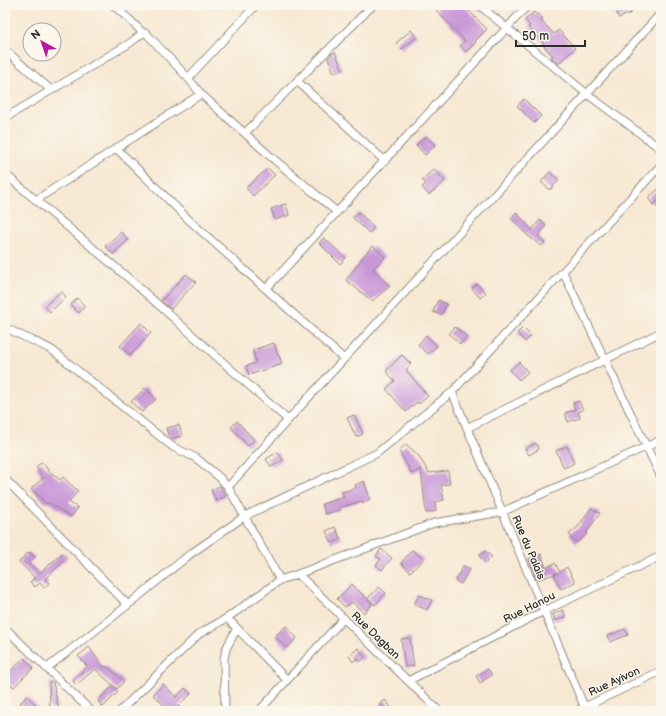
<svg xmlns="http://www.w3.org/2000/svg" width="666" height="716" font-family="'Balsamiq Sans',sans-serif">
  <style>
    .building { fill: #c997d8 }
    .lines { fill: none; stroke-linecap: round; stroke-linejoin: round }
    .street-casing { stroke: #918a7f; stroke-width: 9 }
    .street { stroke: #fff; stroke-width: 7 }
    .labels { text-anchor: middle; stroke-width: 3; stroke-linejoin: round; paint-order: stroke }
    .street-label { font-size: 11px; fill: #2b2b2b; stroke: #fbf7ec }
  </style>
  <rect width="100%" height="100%" fill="#fbf7ec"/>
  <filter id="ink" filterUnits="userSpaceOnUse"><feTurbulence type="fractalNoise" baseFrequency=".025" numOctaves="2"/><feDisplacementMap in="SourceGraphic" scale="8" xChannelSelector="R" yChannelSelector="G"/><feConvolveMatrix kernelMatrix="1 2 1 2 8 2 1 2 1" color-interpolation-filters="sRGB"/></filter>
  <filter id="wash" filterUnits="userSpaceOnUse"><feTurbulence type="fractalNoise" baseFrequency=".012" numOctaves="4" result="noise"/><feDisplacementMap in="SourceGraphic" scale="16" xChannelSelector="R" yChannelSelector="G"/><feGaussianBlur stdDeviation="0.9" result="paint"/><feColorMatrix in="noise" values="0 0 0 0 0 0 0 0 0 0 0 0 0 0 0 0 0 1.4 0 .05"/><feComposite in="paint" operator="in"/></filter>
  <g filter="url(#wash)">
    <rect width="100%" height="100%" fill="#f7e8d3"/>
    <g id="blocks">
      <path class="building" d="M441 5H463L487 29 475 41 476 42 466 52 460 45 465 41 436 10Z
        M613 5H627L631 13 619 18Z
        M534 12 537 15 538 14 543 19 541 21 554 34 559 30 575 48 558 64 551 57 553 56 543 45 544 44 528 27 530 26 525 20Z
        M411 30 417 37 402 49 396 43Z
        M335 52 343 70 334 73 328 58 332 54Z
        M524 99 541 116 534 123 517 106Z
        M426 136 435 145 425 155 416 145Z
        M268 168 275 175 253 196 246 188Z
        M434 169 445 181 429 195 422 187 426 184 422 180Z
        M550 172 559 180 550 190 541 182Z
        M661 187V199L653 205 648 198Z
        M286 204 289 215 275 220 271 209Z
        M359 212 374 228 369 233 353 218Z
        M516 212 532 230 540 220 546 226 538 236 545 243 541 246 526 234 511 218Z
        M121 232 128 240 113 254 105 246Z
        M324 238 346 258 340 264 319 243Z
        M373 246 385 257 373 269 390 286 372 301 346 280 366 253Z
        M186 274 196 282 171 309 161 301Z
        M477 284 486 293 480 298 472 288Z
        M61 291 66 297 50 312 45 306Z
        M77 298 85 306 79 313 71 305Z
        M438 300 447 304 441 315 433 312Z
        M141 323 151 333 130 356 120 346Z
        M455 327 467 337 460 344 449 334Z
        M523 328 531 336 525 342 517 333Z
        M426 335 437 346 428 354 418 345Z
        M274 343 278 356 279 355 282 364 249 375 246 366 256 363 253 350Z
        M402 355 411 364 406 370 428 396 419 404 417 402 406 412 386 389 395 381 386 371Z
        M519 362 528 372 519 380 510 370Z
        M145 388 156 399 142 412 131 402Z
        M579 401 583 410 578 412 580 418 568 422 565 413 575 410 573 403Z
        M354 415 363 434 356 437 347 418Z
        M237 421 254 440 248 446 231 427Z
        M179 425 182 436 171 439 169 437 166 428Z
        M536 443 539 449 529 455 525 449Z
        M406 444 418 455 429 473 448 471 450 484 441 485 444 500 435 502 436 511 426 513 421 469 412 474 399 451Z
        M567 446 574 463 564 468 556 451Z
        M278 452 283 460 271 467 266 459Z
        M42 462 48 470 60 480 63 477 78 491 69 502 78 508 71 517 48 502 47 504 31 489 43 478 36 467Z
        M364 481 370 499 362 503 361 501 339 508 340 510 325 514 322 504 344 497 342 492 356 488 355 485Z
        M220 486 226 496 216 501 211 490Z
        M591 508 600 513 586 533 587 534 576 543 569 534 578 527Z
        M335 527 341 539 332 543 326 531Z
        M381 549 392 558 382 570 376 565 381 559 376 556Z
        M412 550 424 559 410 572 401 563Z
        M485 551 492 557 486 563 479 556Z
        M29 552 35 557 29 563 40 573 62 553 67 558 45 579 49 583 44 588 40 583 35 587 30 582 35 578 19 562Z
        M541 554 546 568 555 563 560 572 567 567 575 582 561 589 554 575 558 573 536 580 529 559Z
        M463 566 470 569 461 584 455 581Z
        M352 584 372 604 364 613 352 602 349 605 348 604 345 607 337 599Z
        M379 587 386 593 375 605 368 598Z
        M419 595 432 600 427 610 414 604Z
        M563 610 566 617 555 621 553 614Z
        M286 626 297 638 286 648 275 636Z
        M625 629 628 635 610 642 607 636Z
        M410 638 414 666 405 667 401 639Z
        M89 647 104 668 106 666 124 681 117 689 95 669 76 685 73 681 87 666 78 656Z
        M358 648 365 657 360 662 357 658 353 662 349 656Z
        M24 658 33 668 14 687 5 680V676Z
        M488 669 492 675 480 683 476 676Z
        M49 682H53L58 707 50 709Z
        M163 684 176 697 185 688 191 694 178 706 184 711H170L153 695Z
        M112 687 118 692 103 707 98 701Z
        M27 696 42 711H29L20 703Z
        M385 700 394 711H385L380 705Z"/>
    </g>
  </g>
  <g filter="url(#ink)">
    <use href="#blocks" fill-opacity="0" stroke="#918a7f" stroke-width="1"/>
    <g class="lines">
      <g class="street-casing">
        <path id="street" d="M113 5 130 20 143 33
          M479 5 587 94 661 149
          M5 50 51 90
          M188 78 256 5
          M297 81 385 161
          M5 118 130 43 143 33H146L188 78 201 94 270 156 337 212
          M245 133 373 5
          M116 148 190 221 344 359
          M5 174 126 276 288 420
          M36 200 201 94
          M563 272 661 477
          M266 289 528 5
          M5 327C20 336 37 342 52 350L173 447 196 458 219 477 228 487 280 580
          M452 392 586 711
          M467 428 661 332
          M5 479 128 605
          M228 487 288 420 661 13
          M298 574 439 711
          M227 618 287 680
          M5 628 91 711
          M47 668 128 605 189 555 245 516 377 453 452 392 661 165
          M408 681 544 611 661 556
          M120 711 199 634 227 618 280 580 298 574 434 523 502 512 661 440
          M225 711 224 659 226 649 237 628
          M259 711 344 618
          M576 711 661 671"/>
      </g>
      <use href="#street" class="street"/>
    </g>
  </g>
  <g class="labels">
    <g class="street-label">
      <text transform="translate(529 547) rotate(67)" y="4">Rue du Palais</text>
      <text transform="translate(529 607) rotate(-27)" y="4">Rue Hanou</text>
      <text transform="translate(376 635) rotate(44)" y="4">Rue Dagban</text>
      <text transform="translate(614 681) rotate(-25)" y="4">Rue Ayivon</text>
    </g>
  </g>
  <rect width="666" height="716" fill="none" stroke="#fbf7ec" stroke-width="20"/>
  <g transform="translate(42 42) rotate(320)"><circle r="19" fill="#fbf7ec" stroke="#a8a59f"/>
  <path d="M0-3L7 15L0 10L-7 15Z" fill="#b5179e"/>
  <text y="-6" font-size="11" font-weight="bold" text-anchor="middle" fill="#2b2b2b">N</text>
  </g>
  <path d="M516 40v6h69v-6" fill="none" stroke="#2b2b2b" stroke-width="2"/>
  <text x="522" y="40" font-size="12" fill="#2b2b2b" stroke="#fbf7ec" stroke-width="3" paint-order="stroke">50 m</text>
</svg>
